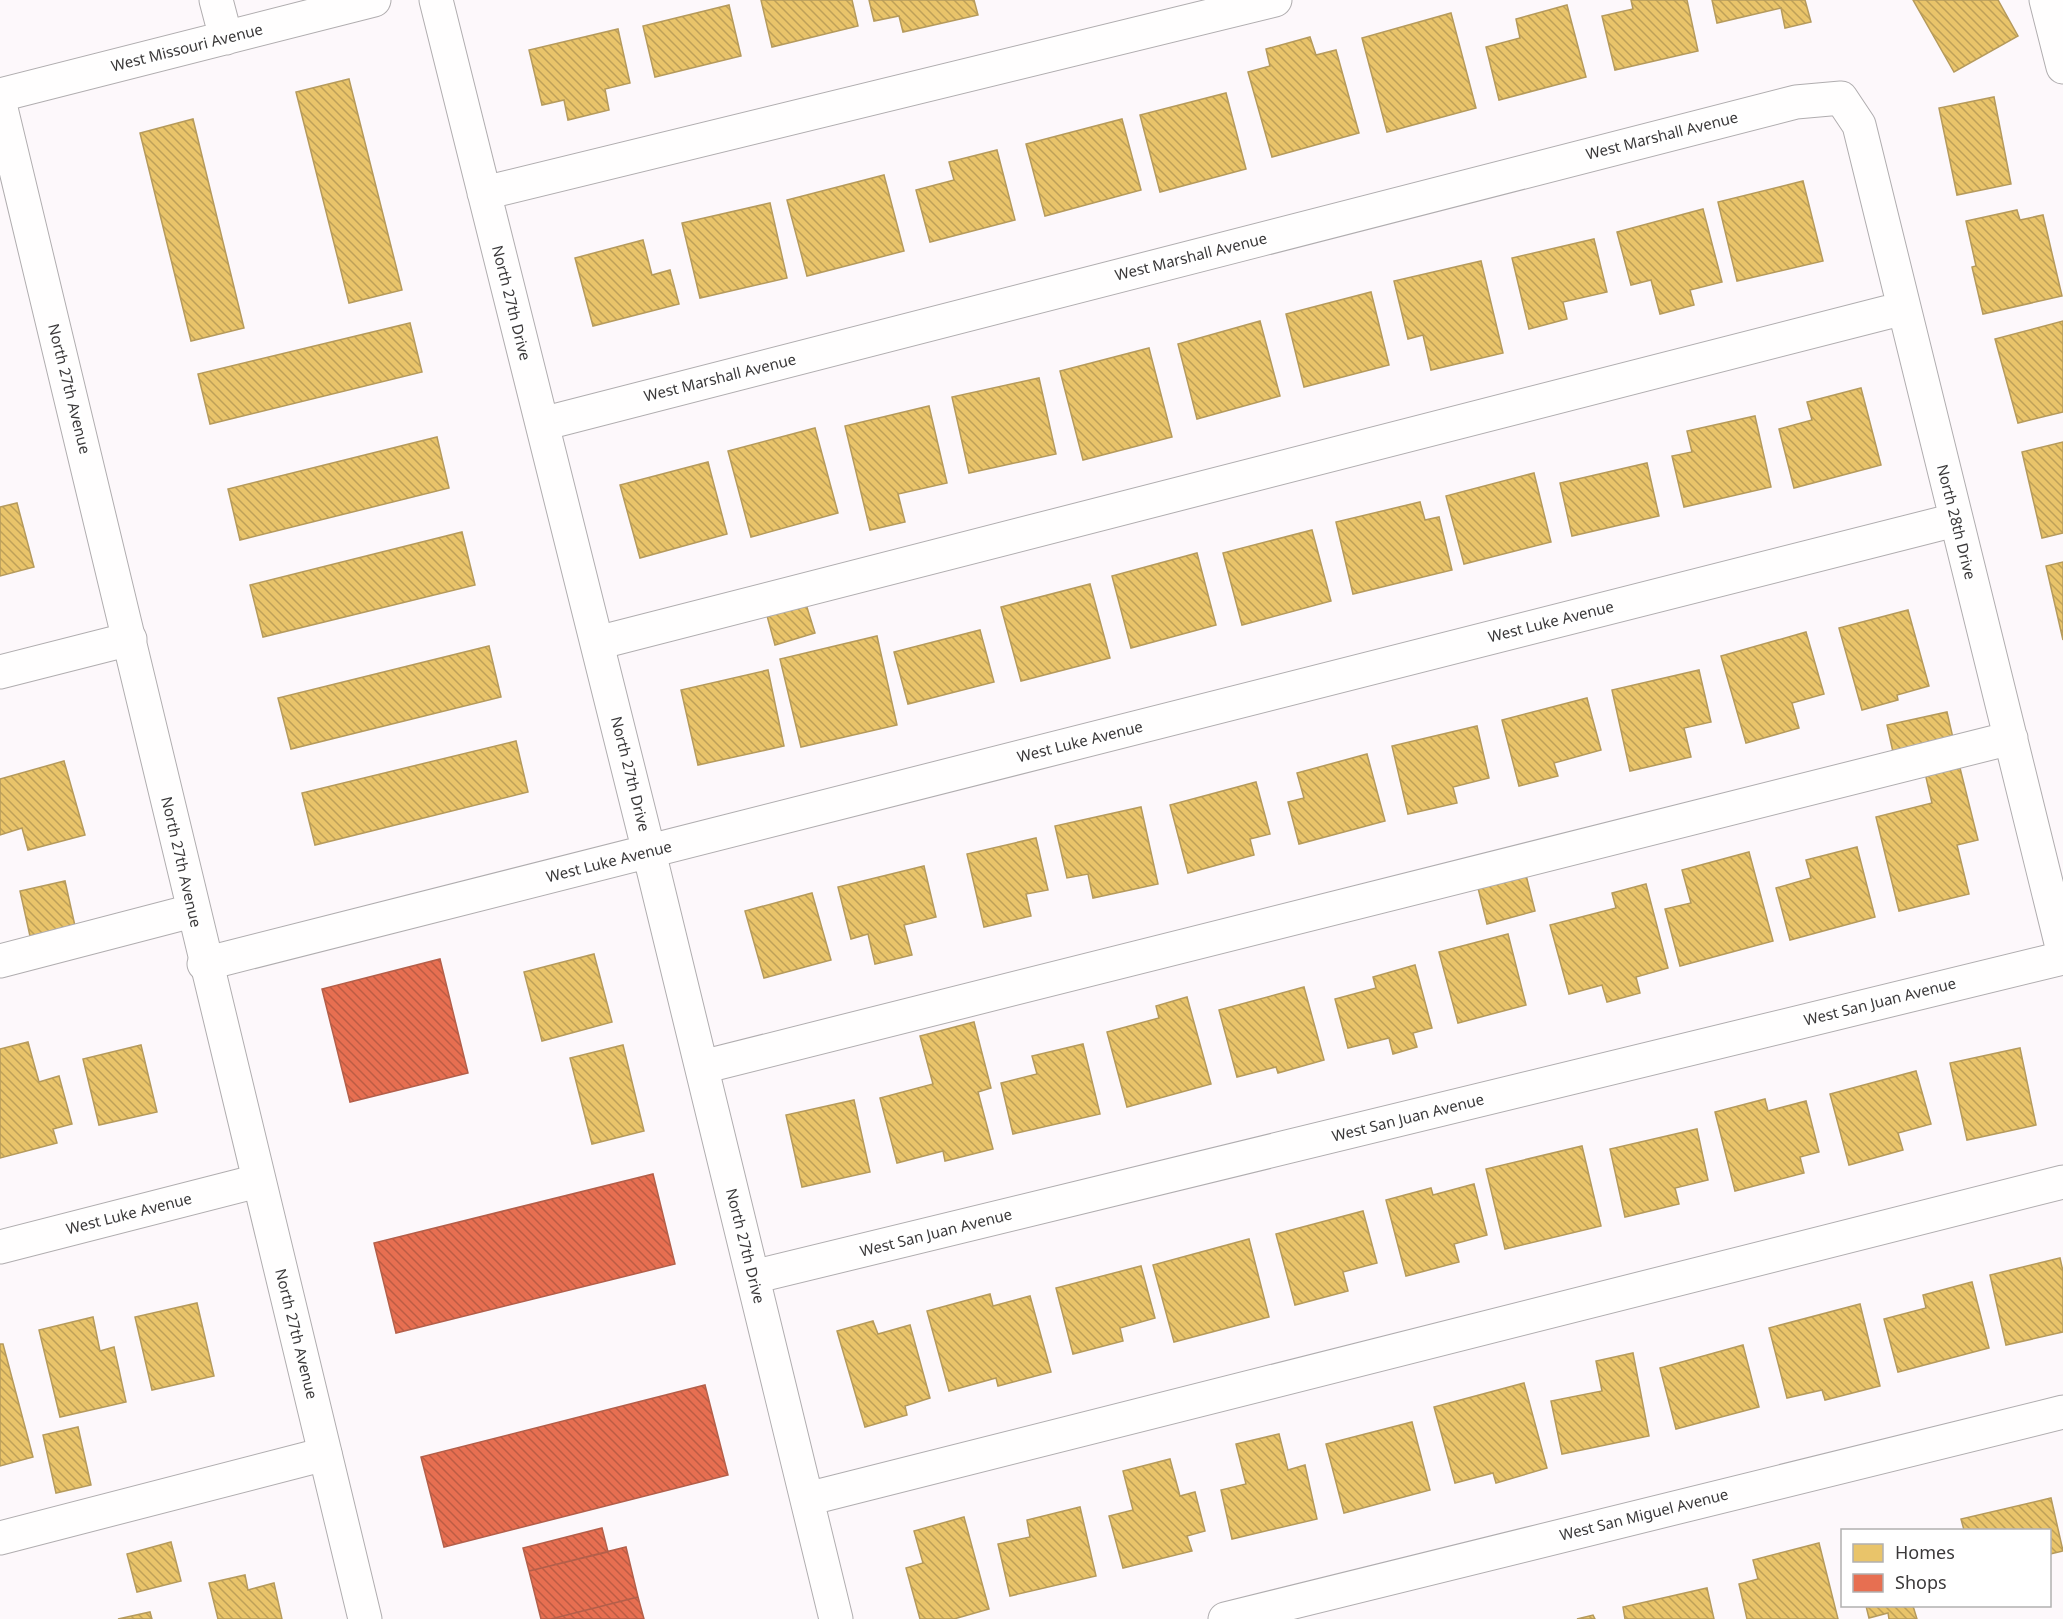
<svg xmlns="http://www.w3.org/2000/svg" width="2063" height="1619" font-family="'Noto Sans',sans-serif">
  <style>
    .homes { fill: url(#homes-back-hatch); stroke: #b59a5c; stroke-width: 1.5 }
    .shops { fill: url(#shops-back-hatch); stroke: #b35f4a; stroke-width: 1.5 }
    .lines { fill: none; stroke-linecap: round; stroke-linejoin: round }
    .minor-casing { stroke: #b0adaf; stroke-width: 35 }
    .major-casing { stroke: #b0adaf; stroke-width: 35 }
    .minor { stroke: #fffefe; stroke-width: 33 }
    .major { stroke: #fffefe; stroke-width: 33 }
    .labels { text-anchor: middle; stroke-width: 6; stroke-linejoin: round; paint-order: stroke }
    .street-label { font-size: 15px; fill: #3b393a; stroke: #fff }
  </style>
  <defs>
    <pattern id="homes-back-hatch" width="6" height="6" patternUnits="userSpaceOnUse" patternTransform="scale(1.5)"><rect width="6" height="6" fill="#e9c46a"/><path d="M-1 5l2 2M0 0l6 6M5-1l2 2" fill="none" stroke="#bea058"/></pattern>
    <pattern id="shops-back-hatch" width="6" height="6" patternUnits="userSpaceOnUse" patternTransform="scale(1.5)"><rect width="6" height="6" fill="#e76f51"/><path d="M-1 5l2 2M0 0l6 6M5-1l2 2" fill="none" stroke="#bc5c44"/></pattern>
  </defs>
  <rect width="100%" height="100%" fill="#fdf8fb"/>
  <path class="homes" d="M761 0H852L858 26 772 47Z
    M869 0H974L978 15 903 32 899 16 874 21Z
    M1631 0H1687L1698 51 1615 70 1602 16 1633 9Z
    M1712 0H1805L1811 22 1785 28 1781 8 1717 23Z
    M1913 0H1998L2018 36 1954 72Z
    M729 5 741 56 655 77 643 26Z
    M1567 5 1586 77 1499 100 1486 47 1520 38 1516 19Z
    M1451 13 1476 108 1387 132 1362 38Z
    M618 29 630 83 605 89 609 110 568 120 564 100 542 105 529 50Z
    M1310 37 1316 55 1336 50 1359 133 1272 157 1248 72 1270 66 1266 49Z
    M349 79 402 290 349 303 296 92Z
    M1226 93 1246 169 1160 192 1140 115Z
    M1994 97 2011 184 1957 195 1939 108Z
    M193 119 244 328 191 341 140 133Z
    M1122 119 1141 190 1045 216 1026 144Z
    M997 150 1015 220 930 242 916 190 954 180 949 162Z
    M884 175 904 251 807 276 787 200Z
    M1803 181 1823 261 1737 281 1718 202Z
    M770 203 787 278 700 298 682 223Z
    M1703 209 1722 282 1690 290 1694 305 1660 314 1651 280 1631 285 1617 232Z
    M2017 210 2020 220 2043 215 2062 296 1983 314 1972 267 1976 266 1966 221Z
    M1594 239 1607 292 1563 302 1567 319 1529 329 1512 258Z
    M643 240 652 275 670 270 679 304 593 326 575 258Z
    M1481 261 1503 353 1431 370 1423 335 1408 339 1394 281Z
    M1371 292 1389 365 1304 387 1286 314Z
    M1260 321 1280 396 1197 419 1178 344Z
    M2063 321V412L2018 423 1995 339Z
    M410 323 422 372 210 424 198 374Z
    M1149 348 1172 437 1083 460 1060 371Z
    M1039 378 1056 454 969 473 952 397Z
    M1861 388 1881 465 1794 488 1779 429 1812 420 1807 402Z
    M929 406 947 483 898 494 905 522 870 530 845 426Z
    M1755 416 1771 487 1684 507 1672 456 1692 452 1687 431Z
    M815 428 838 513 751 537 728 451Z
    M437 437 449 488 240 540 228 489Z
    M2063 442V533L2042 538 2022 452Z
    M708 462 727 534 640 558 620 485Z
    M1647 463 1659 516 1572 536 1560 483Z
    M1534 473 1551 542 1464 564 1446 496Z
    M1420 502 1425 520 1439 517 1452 570 1353 594 1336 522Z
    M17 503 34 567 0 576V507Z
    M1312 530 1331 601 1242 625 1223 553Z
    M462 532 475 585 263 637 250 585Z
    M1197 553 1216 625 1131 648 1112 576Z
    M2063 562V640L2046 566Z
    M1090 584 1110 658 1021 681 1001 607Z
    M805 601 815 633 775 645 766 612Z
    M1908 610 1929 686 1897 695 1898 700 1862 710 1839 628Z
    M980 630 994 682 908 704 894 652Z
    M1806 632 1824 694 1792 703 1799 728 1746 743 1721 656Z
    M877 636 897 725 801 747 780 659Z
    M489 646 501 697 291 749 278 698Z
    M768 670 784 746 698 765 681 690Z
    M1699 670 1711 722 1684 728 1691 757 1630 771 1612 690Z
    M1587 698 1601 750 1554 763 1558 776 1519 786 1502 720Z
    M1947 712 1953 738 1893 752 1887 725Z
    M1477 726 1489 778 1453 787 1457 803 1408 814 1392 746Z
    M516 741 528 792 315 845 302 793Z
    M1367 754 1385 821 1299 844 1288 802 1304 798 1297 773Z
    M64 761 85 835 28 850 22 828 0 835V779Z
    M1959 764 1978 840 1957 845 1969 894 1899 911 1876 817 1932 803 1925 773Z
    M1256 782 1270 834 1250 839 1254 855 1188 873 1170 805Z
    M1141 807 1158 884 1093 898 1088 874 1067 878 1055 826Z
    M1036 838 1048 890 1026 894 1031 916 984 927 967 854Z
    M1857 847 1875 917 1790 940 1776 888 1811 878 1806 860Z
    M1749 852 1773 941 1680 966 1665 909 1691 903 1682 870Z
    M924 866 936 917 904 925 912 955 875 964 868 934 851 939 838 887Z
    M1526 875 1535 911 1487 924 1478 888Z
    M65 881 75 926 30 936 20 891Z
    M1646 884 1668 968 1636 977 1640 993 1607 1002 1602 985 1569 994 1550 925 1616 908 1612 893Z
    M812 893 831 960 764 978 745 911Z
    M1508 934 1526 1005 1458 1023 1439 952Z
    M594 954 612 1022 542 1041 524 972Z
    M1415 965 1432 1028 1413 1033 1417 1047 1393 1054 1389 1038 1348 1048 1335 999 1376 988 1373 977Z
    M1304 987 1324 1060 1278 1073 1276 1067 1237 1077 1219 1010Z
    M1187 997 1211 1084 1127 1107 1107 1032 1159 1018 1156 1006Z
    M974 1022 991 1088 978 1092 993 1149 945 1161 943 1151 897 1163 880 1098 933 1084 920 1036Z
    M28 1042 39 1082 59 1076 72 1124 53 1129 57 1143 0 1158V1049Z
    M1083 1044 1100 1114 1013 1134 1001 1083 1037 1074 1032 1056Z
    M141 1045 157 1112 99 1125 83 1059Z
    M623 1045 644 1131 592 1144 570 1058Z
    M2020 1048 2036 1125 1967 1140 1950 1063Z
    M1916 1071 1931 1124 1898 1133 1903 1150 1849 1165 1830 1094Z
    M1765 1099 1768 1111 1806 1101 1819 1152 1800 1157 1804 1173 1735 1191 1715 1112Z
    M854 1100 870 1172 802 1187 786 1115Z
    M1697 1129 1708 1180 1675 1188 1679 1204 1625 1217 1610 1149Z
    M1582 1146 1601 1226 1505 1249 1486 1169Z
    M1474 1184 1487 1235 1454 1244 1459 1262 1406 1276 1386 1200 1431 1188 1433 1195Z
    M1363 1211 1377 1263 1343 1272 1348 1291 1295 1305 1276 1234Z
    M1249 1239 1269 1317 1174 1342 1153 1265Z
    M2060 1258 2063 1271V1332L2006 1345 1990 1275Z
    M1141 1266 1155 1318 1120 1328 1123 1341 1073 1354 1056 1288Z
    M1972 1282 1989 1348 1898 1372 1884 1319 1926 1308 1923 1295Z
    M990 1294 993 1306 1030 1296 1051 1372 998 1386 996 1378 949 1391 927 1311Z
    M197 1303 214 1376 152 1390 135 1317Z
    M1860 1304 1880 1386 1825 1400 1822 1390 1787 1398 1769 1328Z
    M93 1317 100 1351 114 1347 126 1402 60 1417 39 1330Z
    M873 1321 878 1334 910 1325 930 1398 905 1406 907 1415 865 1427 837 1331Z
    M0 1344H3L33 1457 0 1466Z
    M1743 1345 1759 1407 1676 1429 1660 1368Z
    M1633 1353 1649 1436 1562 1454 1551 1401 1602 1391 1596 1361Z
    M1524 1383 1547 1468 1496 1483 1493 1473 1455 1483 1434 1407Z
    M1412 1422 1430 1490 1344 1513 1326 1444Z
    M78 1427 91 1485 56 1493 43 1435Z
    M1279 1434 1288 1470 1305 1465 1317 1519 1232 1539 1221 1490 1246 1484 1236 1444Z
    M1170 1459 1180 1496 1195 1492 1205 1531 1187 1536 1192 1551 1123 1568 1109 1516 1133 1510 1123 1471Z
    M2051 1498 2063 1551 2050 1554V1530H1964L1961 1519Z
    M1080 1507 1096 1576 1010 1596 998 1544 1030 1537 1027 1520Z
    M964 1517 989 1609 954 1619H920L906 1568 923 1563 914 1531Z
    M171 1542 181 1581 137 1592 127 1554Z
    M1819 1543 1838 1619H1747L1739 1584 1758 1579 1753 1560Z
    M245 1575 248 1590 274 1583 282 1619H218L209 1583Z
    M1707 1588 1714 1619H1625L1623 1607Z
    M1866 1606H1913L1917 1619H1889L1888 1613 1869 1618Z
    M150 1612 152 1619H118Z
    M1593 1615 1595 1619H1577Z"/>
  <path class="shops" d="M440 959 468 1073 350 1102 322 989Z
    M653 1174 675 1264 396 1333 374 1243Z
    M705 1385 728 1475 444 1547 421 1457Z
    M602 1528 608 1552 529 1571 523 1548Z
    M626 1547 638 1597 551 1619H541L529 1571Z
    M638 1597 644 1619H551Z"/>
  <g class="lines">
    <g class="minor-casing">
      <path id="minor" d="M216 0 226 38
        M436 0 649 852 836 1619
        M2046 0 2063 67
        M0 95 374 0
        M484 193 1275 0
        M542 424 1796 102 1841 98 1859 125 2063 951
        M597 643 1904 308
        M0 672 130 639
        M0 961 192 911
        M204 964 1955 520
        M702 1067 2011 738
        M0 1247 258 1181
        M753 1277 2063 958
        M807 1499 2063 1182
        M0 1538 325 1454
        M1225 1619 2063 1412"/>
    </g>
    <g class="major-casing">
      <path id="major" d="M0 104C122 609 241 1115 365 1619"/>
    </g>
    <use href="#minor" class="minor"/>
    <use href="#major" class="major"/>
  </g>
  <g class="labels">
    <g class="street-label">
      <text transform="translate(187 48) rotate(-14)" y="5">West Missouri Avenue</text>
      <text transform="translate(1662 136) rotate(-14)" y="5">West Marshall Avenue</text>
      <text transform="translate(1191 257) rotate(-14)" y="5">West Marshall Avenue</text>
      <text transform="translate(511 303) rotate(76)" y="5">North 27th Drive</text>
      <text transform="translate(720 378) rotate(-14)" y="5">West Marshall Avenue</text>
      <text transform="translate(69 389) rotate(76)" y="5">North 27th Avenue</text>
      <text transform="translate(1956 522) rotate(76)" y="5">North 28th Drive</text>
      <text transform="translate(1551 622) rotate(-14)" y="5">West Luke Avenue</text>
      <text transform="translate(1080 742) rotate(-14)" y="5">West Luke Avenue</text>
      <text transform="translate(630 774) rotate(76)" y="5">North 27th Drive</text>
      <text transform="translate(181 862) rotate(77)" y="5">North 27th Avenue</text>
      <text transform="translate(609 862) rotate(-14)" y="5">West Luke Avenue</text>
      <text transform="translate(1880 1002) rotate(-14)" y="5">West San Juan Avenue</text>
      <text transform="translate(1408 1118) rotate(-14)" y="5">West San Juan Avenue</text>
      <text transform="translate(129 1214) rotate(-14)" y="5">West Luke Avenue</text>
      <text transform="translate(936 1233) rotate(-14)" y="5">West San Juan Avenue</text>
      <text transform="translate(745 1246) rotate(76)" y="5">North 27th Drive</text>
      <text transform="translate(296 1334) rotate(76)" y="5">North 27th Avenue</text>
      <text transform="translate(1644 1515) rotate(-14)" y="5">West San Miguel Avenue</text>
    </g>
  </g>
  <rect x="1841" y="1529" width="210" height="78" fill="#ffffff" stroke="#b1b0b0" stroke-width="1.5"/>
  <rect x="1853" y="1544" width="30" height="18" fill="#e9c46a" stroke="#b1b0b0" stroke-width="1.5"/>
  <text x="1895" y="1559" font-size="18" fill="#3b393a">Homes</text>
  <rect x="1853" y="1574" width="30" height="18" fill="#e76f51" stroke="#b1b0b0" stroke-width="1.5"/>
  <text x="1895" y="1589" font-size="18" fill="#3b393a">Shops</text>
</svg>
